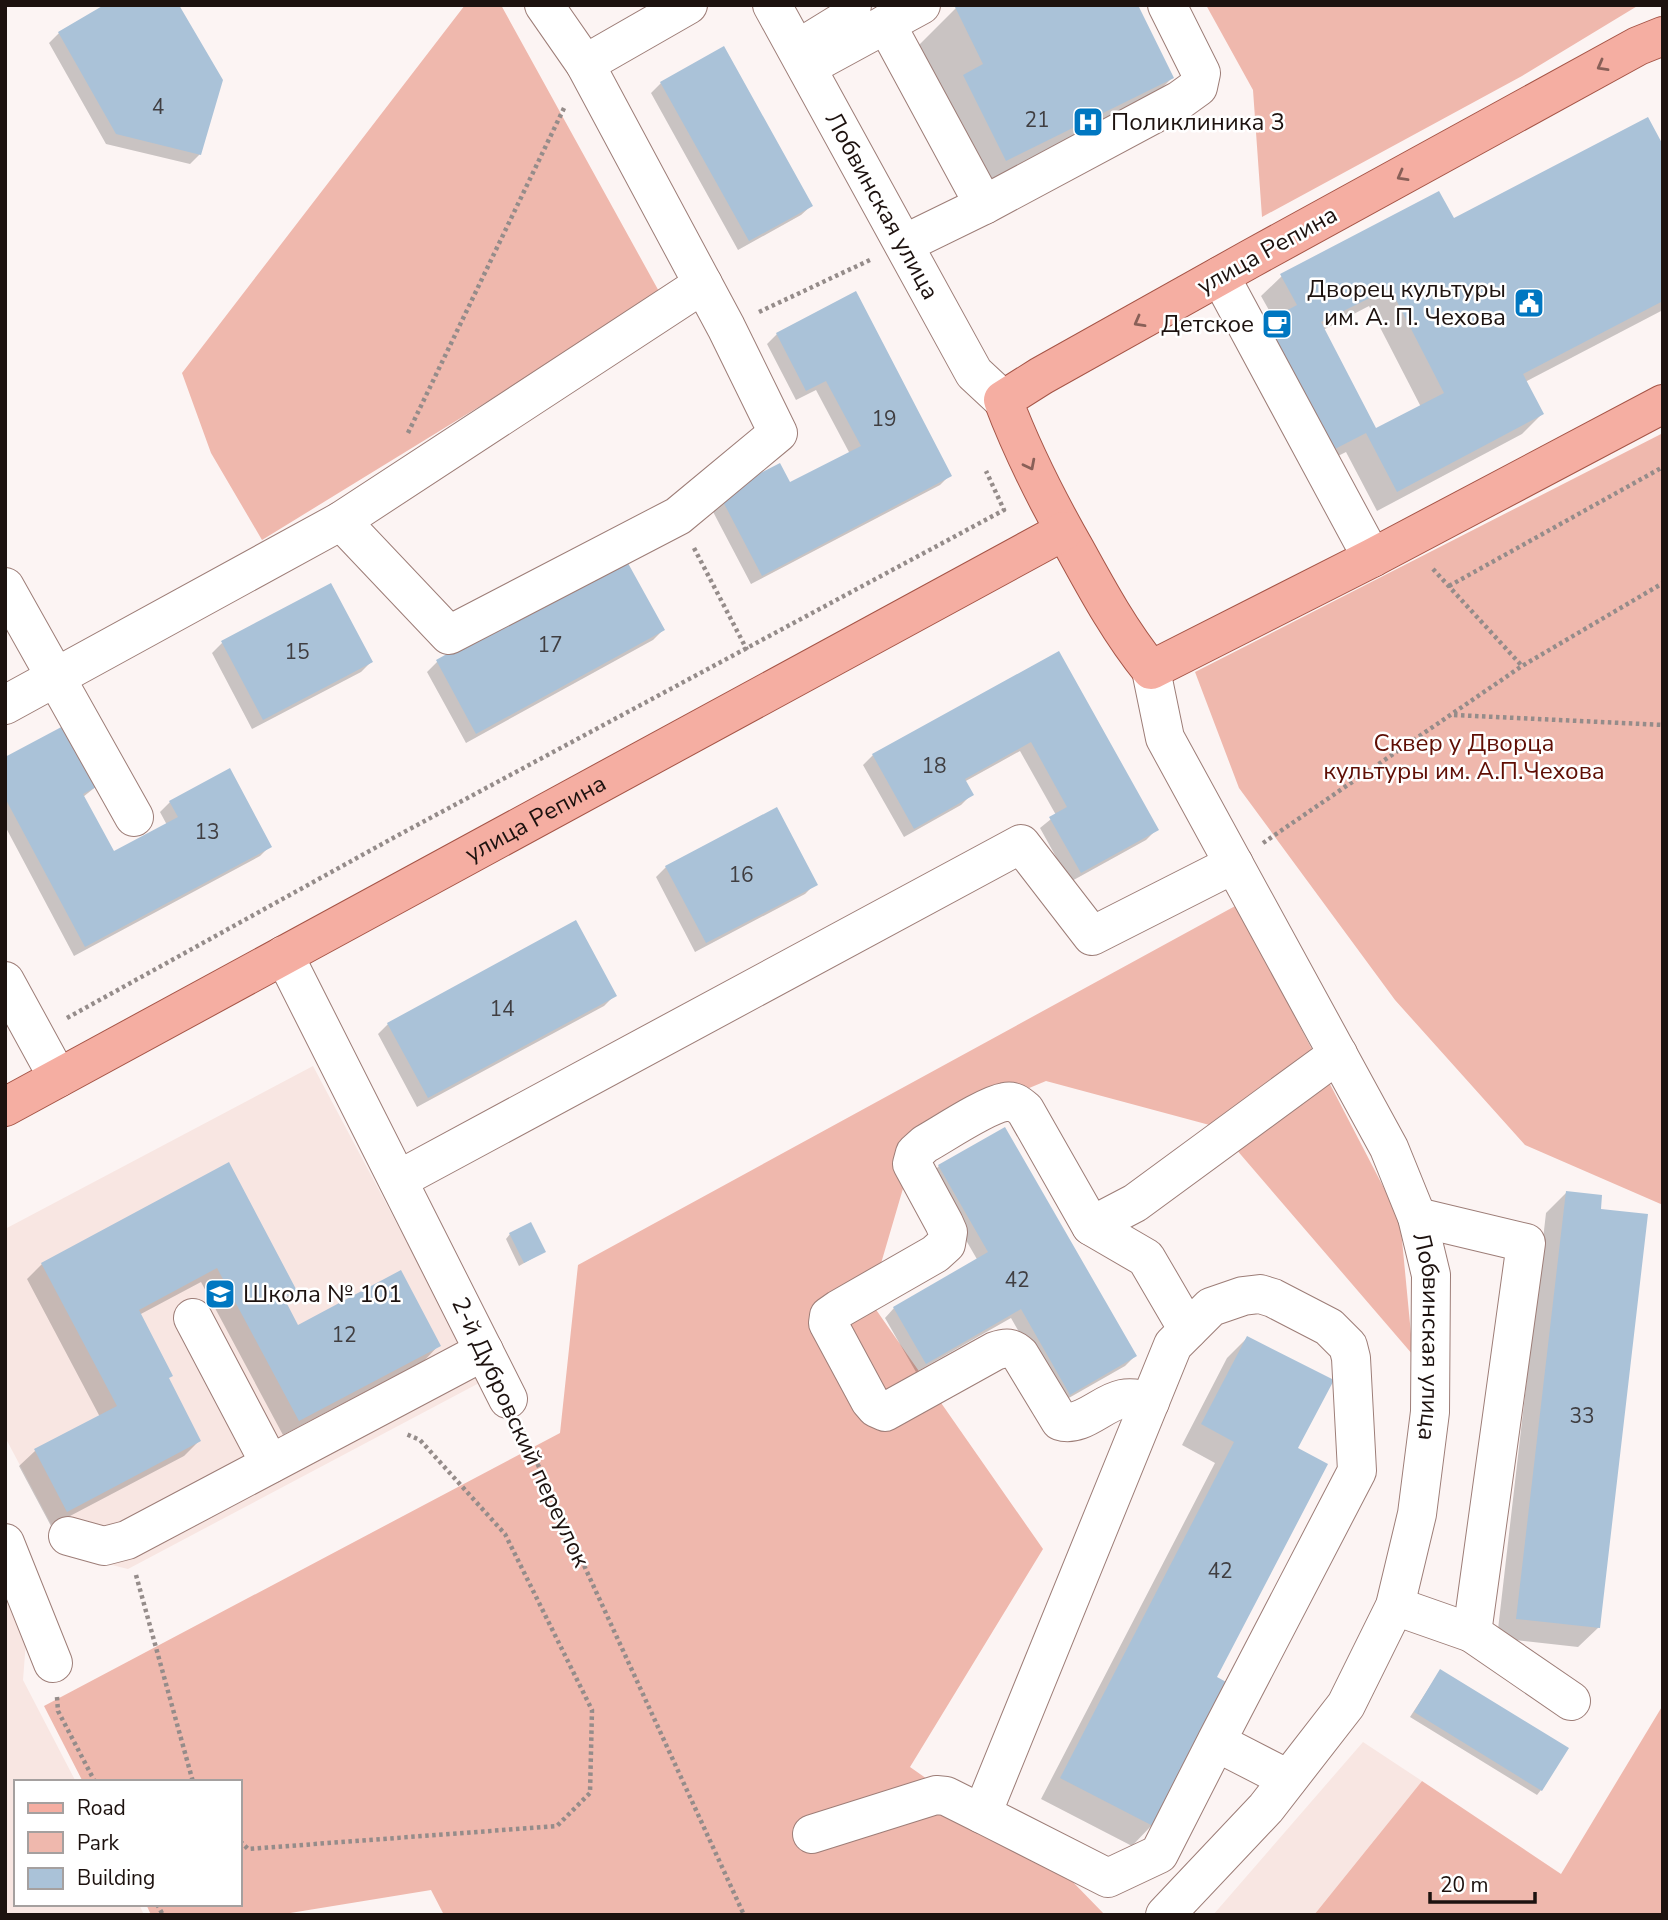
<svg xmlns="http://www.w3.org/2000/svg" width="1668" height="1920" font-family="'Nunito Sans',sans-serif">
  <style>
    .built { fill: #f8e6e2 }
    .green { fill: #efb8ad }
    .shadow { fill: #0003; fill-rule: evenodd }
    .building { fill: #aac2d8; fill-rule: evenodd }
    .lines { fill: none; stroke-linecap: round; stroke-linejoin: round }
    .minor-casing { stroke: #9d7d77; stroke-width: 40 }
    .major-casing { stroke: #a55446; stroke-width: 40 }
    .path { stroke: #958c8a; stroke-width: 4.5; stroke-dasharray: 3.5 3.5; stroke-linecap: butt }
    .minor { stroke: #fff; stroke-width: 38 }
    .major { stroke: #f5aea2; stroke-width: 38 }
    .oneway { stroke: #896058 }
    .labels { text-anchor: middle; stroke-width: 5; stroke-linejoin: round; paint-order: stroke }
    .number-label { font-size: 21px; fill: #403e41 }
    .poi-label { font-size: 24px; fill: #1d120f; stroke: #fff; text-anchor: start }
    .street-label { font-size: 24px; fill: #1d120f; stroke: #fff }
    .park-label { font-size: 24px; fill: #5f0e04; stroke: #fff }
  </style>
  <rect width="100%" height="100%" fill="#fcf4f3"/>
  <path class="built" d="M313 1066 481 1382 128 1569 67 1554 5 1437V1229Z
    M5 1586 27 1628 23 1680 76 1782H16V1904H139L144 1915H5Z
    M1363 1742 1422 1781 1314 1915H1213Z"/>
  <path class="green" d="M465 5H501L661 295 262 540 211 453 182 373Z
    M1206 5H1639L1522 76 1262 217 1253 90Z
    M1663 433V1205L1525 1145 1395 1000 1239 788 1195 672Z
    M1237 905 1400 1219 1413 1355 1217 1127 1046 1081 919 1134 870 1301 1043 1549 910 1767 1070 1879 1105 1915H444L431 1890 278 1915H151L146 1904H240V1782H83L44 1706 560 1433 578 1265Z
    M1663 1705V1915H1314L1422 1781 1561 1874Z"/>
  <path class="shadow" d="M956 8 1172 78 1133 117 966 199 917 47Z
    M59 33 200 154 190 164 106 144 49 43Z
    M661 83 811 206 801 215 738 250 651 93Z
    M1663 148V310L1525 382 1542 414 1522 434 1377 511 1346 452 1312 469 1274 319 1261 296 1282 276 1453 221ZM1369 306 1421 407 1375 431 1323 330Z
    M777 334 950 475 940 485 751 584 710 506 789 485 850 454 816 390 796 400 767 344Z
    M663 630 653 640 466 743 427 672 437 662Z
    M222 643 371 662 361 672 252 729 212 653Z
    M1058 653 1156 830 1146 840 1070 882 1040 828 1056 815 1020 751 964 782 971 795 961 805 904 837 863 765 873 755Z
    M5 759 98 785 83 797 113 853 167 825 160 812 170 802 270 846 260 856 74 956 5 826Z
    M666 867 815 884 805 894 695 952 656 877Z
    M614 996 604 1006 417 1107 378 1034 388 1024Z
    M229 1165 295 1291 284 1302 297 1327 439 1345 424 1361 283 1435 201 1282 139 1315 167 1379 199 1441 184 1456 51 1526 19 1466 35 1451 100 1417 27 1279 42 1264Z
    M939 1166 1135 1356 1125 1366 1060 1403 1011 1318 916 1372 885 1318 894 1308 978 1261 929 1176Z
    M1566 1193 1599 1627 1578 1647 1497 1638 1546 1213Z
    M510 1234 543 1252 519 1266 506 1239Z
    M1247 1338 1296 1449 1215 1678 1152 1825 1132 1846 1041 1799 1215 1463 1182 1445 1227 1358Z
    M1440 1671 1541 1790 1537 1795 1410 1717Z"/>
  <path class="building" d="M104 5H179L223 80 201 155 116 134 58 32Z
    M959 5H1138L1174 78 1006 161 963 75 983 64 955 7Z
    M724 46 813 206 749 241 660 82Z
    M1648 117 1663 145V301L1523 374 1544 414 1397 492 1366 433 1333 450 1265 322 1297 305 1280 274 1439 191 1454 218ZM1390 288 1444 393 1376 428 1321 322Z
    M856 291 952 476 762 576 719 494 780 463 790 482 861 446 826 381 806 391 776 333Z
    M624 556 665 630 476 734 436 660Z
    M331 583 373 662 263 720 221 641Z
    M1059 651 1159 830 1081 873 1049 817 1067 807 1031 742 965 779 974 795 914 829 872 754Z
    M67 724 100 785 83 794 114 851 178 817 169 801 230 768 272 847 85 947 5 798V757Z
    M777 807 818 885 706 943 665 866Z
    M576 920 617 996 428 1098 387 1023Z
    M1005 1127 1137 1356 1070 1395 1021 1309 926 1364 893 1307 988 1252 938 1165Z
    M229 1162 297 1291 284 1298 298 1325 401 1270 441 1346 299 1421 217 1268 139 1310 173 1376 169 1378 201 1441 67 1512 34 1449 117 1406 41 1263Z
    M1566 1191 1602 1195 1601 1209 1648 1214 1600 1628 1516 1619Z
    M531 1222 546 1252 524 1263 509 1233Z
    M1247 1336 1334 1380 1298 1448 1328 1464 1217 1677 1228 1683 1153 1826 1060 1778 1234 1442 1201 1424Z
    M1440 1669 1569 1748 1542 1791 1414 1712Z"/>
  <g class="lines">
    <g class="minor-casing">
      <g id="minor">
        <path id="s1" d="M772 5 974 373 1003 400"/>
        <path d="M886 24 984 205"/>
        <path d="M811 41 850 17 852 5"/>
        <path d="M585 64 688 5"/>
        <path d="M807 67 921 5"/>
        <path d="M904 244 984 205 1180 100 1198 87 1201 73 1167 5"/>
        <path d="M1220 276 1372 558"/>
        <path d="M341 521 449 635 678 516 778 433 726 327 585 64 544 5"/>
        <path d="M5 587 134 817"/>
        <path id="s2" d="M1151 670 1165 738 1389 1148 1417 1217 1431 1275 1430 1412 1417 1514 1395 1606 1346 1705 1266 1808 1165 1915"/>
        <path d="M5 705 341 521 703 284"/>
        <path d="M284 955 508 1399"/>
        <path d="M5 981 58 1078"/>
        <path d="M398 1180 1021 844 1092 936 1234 864"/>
        <path d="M1417 1217 1526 1243 1472 1633 1571 1701"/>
        <path d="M1091 1226 1135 1203 1338 1054"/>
        <path d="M193 1318 270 1464"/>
        <path d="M1150 1402C1141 1399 1132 1397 1122 1399 1102 1403 1081 1428 1060 1421L1020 1355C1012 1347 1006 1347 995 1351L885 1412 876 1408 870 1401 828 1323 829 1316 839 1309 935 1254 946 1244 948 1232 944 1223 912 1164 915 1153 925 1144C943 1134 986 1105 1005 1102 1013 1100 1018 1104 1025 1110L1091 1226 1146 1258 1188 1330"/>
        <path d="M68 1536 104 1546 127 1540 484 1351"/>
        <path d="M5 1543 53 1663"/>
        <path d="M1395 1606 1472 1633"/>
        <path d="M1216 1742 1357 1471 1351 1358 1348 1346 1329 1327 1273 1298 1260 1294 1243 1296 1211 1307 1173 1345 982 1814 1108 1878 1159 1854 1216 1742 1288 1779"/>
        <path d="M812 1834 936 1795 946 1796 982 1814"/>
      </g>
    </g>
    <g class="major-casing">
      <g id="major">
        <path d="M1663 36 1638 46 1250 259 1041 376 1003 400C1023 453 1048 502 1076 551 1099 593 1121 633 1151 670L1372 558 1663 404"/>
        <path id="s3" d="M5 1107 1064 531"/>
      </g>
    </g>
    <path class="path" d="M759 312 872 259
      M408 433 565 106
      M694 548 747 650
      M1433 569 1522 666
      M1449 586 1663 467
      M1454 715 1663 725
      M1263 843 1522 666 1663 583
      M67 1018 393 838 1004 510 986 471
      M523 1432 744 1915
      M136 1575 193 1782
      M57 1697 58 1711 95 1782
      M240 1841 248 1849 557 1826 590 1793 592 1710 505 1534 420 1440 406 1434
      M157 1904 163 1915"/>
    <use href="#minor" class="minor"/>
    <use href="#major" class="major"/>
  </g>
  <defs><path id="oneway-chevron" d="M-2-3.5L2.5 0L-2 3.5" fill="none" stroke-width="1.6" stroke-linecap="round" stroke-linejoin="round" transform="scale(1.75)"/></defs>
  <g class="oneway">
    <use href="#oneway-chevron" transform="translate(1602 66) rotate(151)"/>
    <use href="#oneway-chevron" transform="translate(1402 176) rotate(151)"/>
    <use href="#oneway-chevron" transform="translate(1139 322) rotate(151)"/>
    <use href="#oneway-chevron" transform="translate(1030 465) rotate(63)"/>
  </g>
  <defs>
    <g id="hospital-square" transform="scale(1.575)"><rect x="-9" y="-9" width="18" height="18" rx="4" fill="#0077c1" stroke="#fff"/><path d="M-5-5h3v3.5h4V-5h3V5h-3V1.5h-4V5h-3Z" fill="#fff"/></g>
    <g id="civic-square" transform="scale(1.575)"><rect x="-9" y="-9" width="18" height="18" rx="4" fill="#0077c1" stroke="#fff"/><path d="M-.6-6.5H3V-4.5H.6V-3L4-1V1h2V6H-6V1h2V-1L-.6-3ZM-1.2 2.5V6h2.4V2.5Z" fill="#fff"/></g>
    <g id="cafe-square" transform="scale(1.575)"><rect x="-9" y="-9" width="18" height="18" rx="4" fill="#0077c1" stroke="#fff"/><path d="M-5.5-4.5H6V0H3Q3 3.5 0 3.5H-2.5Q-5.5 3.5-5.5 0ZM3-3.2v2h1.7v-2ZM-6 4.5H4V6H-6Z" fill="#fff"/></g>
    <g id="school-square" transform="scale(1.575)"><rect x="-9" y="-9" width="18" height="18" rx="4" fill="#0077c1" stroke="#fff"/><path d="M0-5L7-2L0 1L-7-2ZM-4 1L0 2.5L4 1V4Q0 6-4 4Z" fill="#fff"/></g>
  </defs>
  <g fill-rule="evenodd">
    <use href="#hospital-square" x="1088" y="122"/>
    <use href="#civic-square" x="1529" y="303"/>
    <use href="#cafe-square" x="1277" y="324"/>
    <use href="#school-square" x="220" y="1294"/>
  </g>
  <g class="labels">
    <g class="number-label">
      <text x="158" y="114">4</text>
      <text x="1037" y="127">21</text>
      <text x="884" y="426">19</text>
      <text x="550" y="652">17</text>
      <text x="297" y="659">15</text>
      <text x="934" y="773">18</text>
      <text x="207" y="839">13</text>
      <text x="741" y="882">16</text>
      <text x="502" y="1016">14</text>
      <text x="1017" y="1287">42</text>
      <text x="344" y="1342">12</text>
      <text x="1582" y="1423">33</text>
      <text x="1220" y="1578">42</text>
    </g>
    <g class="poi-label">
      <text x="1111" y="130">Поликлиника 3</text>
      <text x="1506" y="297" text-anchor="end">Дворец культуры<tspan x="1506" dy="28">им. А. П. Чехова</tspan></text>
      <text x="1254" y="332" text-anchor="end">Детское</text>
      <text x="243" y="1302">Школа № 101</text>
    </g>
    <g class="street-label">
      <text dy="8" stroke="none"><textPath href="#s1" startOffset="229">Лобвинская улица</textPath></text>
      <text transform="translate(1267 250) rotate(-29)" y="8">улица Репина</text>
      <text dy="8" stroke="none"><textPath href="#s3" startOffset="604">улица Репина</textPath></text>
      <text dy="8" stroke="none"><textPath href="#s2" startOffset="732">Лобвинская улица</textPath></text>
      <text transform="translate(521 1432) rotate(65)" y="8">2-й Дубровский переулок</text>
    </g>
    <g class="park-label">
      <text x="1464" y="751">Сквер у Дворца<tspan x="1464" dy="28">культуры им. А.П.Чехова</tspan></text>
    </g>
  </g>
  <rect width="1668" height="1920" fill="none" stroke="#1d120f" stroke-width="14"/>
  <rect x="14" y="1780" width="228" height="126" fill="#ffffff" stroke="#a5a09f" stroke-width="2"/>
  <rect x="28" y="1803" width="35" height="10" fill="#f5aea2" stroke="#a5a09f" stroke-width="2"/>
  <text x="77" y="1815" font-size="21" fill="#1d120f">Road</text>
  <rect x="28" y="1832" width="35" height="21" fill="#efb8ad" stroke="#a5a09f" stroke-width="2"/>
  <text x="77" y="1850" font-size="21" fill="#1d120f">Park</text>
  <rect x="28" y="1868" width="35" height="21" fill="#aac2d8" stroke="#a5a09f" stroke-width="2"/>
  <text x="77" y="1885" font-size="21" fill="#1d120f">Building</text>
  <path d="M1430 1892v10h105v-10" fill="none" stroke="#1d120f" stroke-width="3.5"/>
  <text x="1440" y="1892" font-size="21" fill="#1d120f" stroke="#ffffff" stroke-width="5" paint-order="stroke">20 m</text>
</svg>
